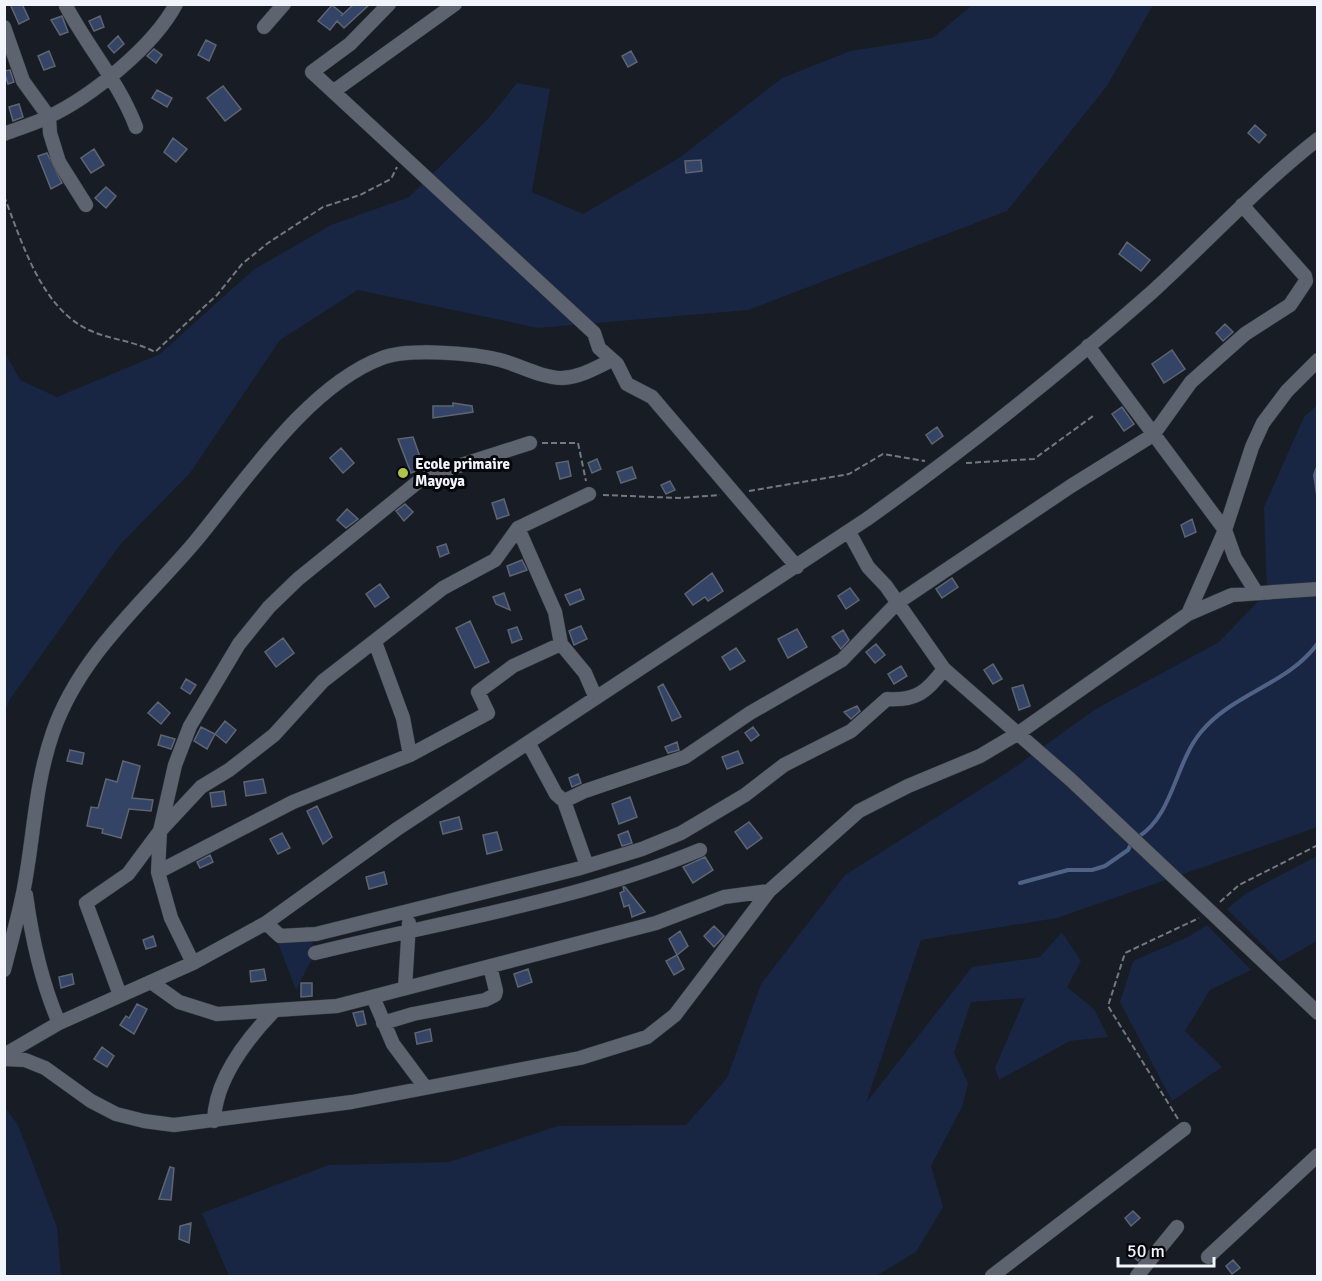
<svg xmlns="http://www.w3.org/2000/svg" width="1322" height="1281" font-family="Signika,sans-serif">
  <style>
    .green { fill: #182643 }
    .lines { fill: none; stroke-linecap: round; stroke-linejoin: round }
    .stream { stroke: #506387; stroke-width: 4 }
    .building { fill: #334467; stroke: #5f6570; stroke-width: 1.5 }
    .minor-casing { stroke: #33373d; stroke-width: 15 }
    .path { stroke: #747880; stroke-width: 2; stroke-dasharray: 6 3; stroke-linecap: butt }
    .minor { stroke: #5e646f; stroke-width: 14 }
    .poi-dot { fill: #b2c34c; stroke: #05070a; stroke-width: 2 }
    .labels { text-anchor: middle; stroke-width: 6; stroke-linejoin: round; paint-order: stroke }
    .poi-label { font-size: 15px; font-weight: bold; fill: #f1f5fb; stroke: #05070a; text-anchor: start }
  </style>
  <rect width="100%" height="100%" fill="#171c25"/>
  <path class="green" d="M972 5H1153L1107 86 1007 211 748 310 538 328 358 290 280 340 190 473 119 546 10 699 5 712 4 350 20 380 57 397 160 354 253 270 331 225 409 197 488 119 517 83 550 89 532 192 583 214 679 158 782 78 850 51 933 38Z
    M1317 405 1318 821 1315 828 1057 918 921 940 866 1103 972 967 1040 957 1062 932 1081 961 1067 987 1094 1009 1108 1037 1070 1041 999 1080 995 1068 1025 998 971 1002 954 1053 968 1083 962 1107 931 1166 943 1207 916 1252 876 1276H229L202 1213 329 1165 449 1162 558 1126 686 1125 727 1078 761 984 845 875 1011 770 1094 710 1219 642 1267 592 1264 507 1304 417Z
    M1317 856V941L1280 962 1227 909 1245 894Z
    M308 925 315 953 296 990 278 943Z
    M1207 925 1251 970 1210 990 1185 1031 1222 1067 1172 1101 1120 1002 1133 961 1188 937Z
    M4 1106 18 1125 57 1227 61 1276H5Z"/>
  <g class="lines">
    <path class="stream" d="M1318 467 1315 475 1318 495
      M1138 837C1173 816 1175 763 1201 732 1233 693 1289 684 1318 643
      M1020 883 1068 870H1092L1105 866 1128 850 1132 842"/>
  </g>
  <path class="building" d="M10 4H22L29 19 19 24Z
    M354 4H370L344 28 337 21 330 30 318 21 332 5 343 14 341 16Z
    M62 16 68 32 60 35 51 20Z
    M100 16 104 27 94 31 89 21Z
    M118 36 124 44 114 53 108 46Z
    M206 40 216 45 209 61 198 55Z
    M154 49 162 55 156 63 147 56Z
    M49 51 55 66 44 70 38 56Z
    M631 51 637 62 628 67 622 56Z
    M10 70 14 82 8 84 4 71Z
    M223 86 241 109 225 121 207 98Z
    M157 90 172 98 167 107 152 98Z
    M19 104 23 117 13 121 9 107Z
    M1255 125 1266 135 1259 143 1248 133Z
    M173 138 187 149 176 162 164 152Z
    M94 149 104 165 91 173 81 158Z
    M47 153 62 183 51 189 38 156Z
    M701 160 702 171 686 173 685 161Z
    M106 187 116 196 106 208 95 198Z
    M1127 242 1150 260 1141 271 1119 254Z
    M1225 324 1233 332 1223 341 1216 333Z
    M1172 350 1185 369 1164 383 1152 364Z
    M453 403 472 406 473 412 433 418V406H453Z
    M1122 407 1134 424 1124 431 1112 414Z
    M937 427 943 436 932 444 926 435Z
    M413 437 424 468 411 473 398 439Z
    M341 448 354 463 343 473 330 458Z
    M597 459 601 469 592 473 588 463Z
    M568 461 571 476 560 479 556 463Z
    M632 467 636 478 621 483 617 472Z
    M670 481 675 490 666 494 661 485Z
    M504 499 509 515 497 519 492 503Z
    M405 504 413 512 404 521 396 511Z
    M347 509 358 519 346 528 337 520Z
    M1192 519 1196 532 1185 537 1181 525Z
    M446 544 449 553 440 557 437 547Z
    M522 560 527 570 510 576 507 566Z
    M712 573 723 591 708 601 705 597 693 605 685 594Z
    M952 578 958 587 942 598 936 589Z
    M380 584 389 597 375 607 366 594Z
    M850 588 859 600 846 609 838 596Z
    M580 589 584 599 570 605 565 595Z
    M504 593 510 610 496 604 493 597Z
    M470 621 489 662 475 668 456 628Z
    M581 626 587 639 574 645 569 631Z
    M517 627 522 639 512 643 508 630Z
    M797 629 807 647 788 658 778 639Z
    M843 630 849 640 841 649 832 637Z
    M283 638 294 653 276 667 265 652Z
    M876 644 885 655 875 663 866 652Z
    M736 648 745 661 730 670 722 657Z
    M993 664 1002 679 993 684 984 670Z
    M901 666 907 676 894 684 888 674Z
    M186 679 196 685 190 694 181 688Z
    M663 684 681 717 672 721 658 687Z
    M1023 685 1030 706 1019 710 1012 688Z
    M158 702 170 713 161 724 148 713Z
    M857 706 860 711 851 719 844 712Z
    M225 721 236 730 226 743 215 734Z
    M201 727 215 734 207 749 194 741Z
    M753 727 759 735 751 741 745 733Z
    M161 735 175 739 171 749 158 745Z
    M677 742 679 750 668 753 665 747Z
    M70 750 84 753 82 764 67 761Z
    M738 751 743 763 727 769 722 757Z
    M123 761 140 766 132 798 153 800 151 811 129 809 121 838 102 833 103 829 87 826 91 807 98 808 106 779 117 782Z
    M578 774 581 783 572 787 569 778Z
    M263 779 266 793 246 796 244 782Z
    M224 791 226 805 212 807 210 793Z
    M630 797 637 817 619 824 612 804Z
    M317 806 332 837 323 844 307 811Z
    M459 817 462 829 443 834 440 822Z
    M749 822 762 838 747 849 735 832Z
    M628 831 632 843 622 846 618 835Z
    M497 832 502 850 487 854 483 835Z
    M282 833 290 848 278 854 270 839Z
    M210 855 213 862 200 868 197 862Z
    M705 857 713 870 693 883 683 867Z
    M384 872 387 884 369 889 366 877Z
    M623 887H625L645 912 632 917 629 905 624 907 620 893 624 891Z
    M714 926 724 936 714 947 704 936Z
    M680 931 688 946 677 955 669 939Z
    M153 936 156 946 146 949 143 940Z
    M677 955 684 969 674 975 666 961Z
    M264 969 266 980 251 982 250 971Z
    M528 969 532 982 518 987 514 974Z
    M72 974 74 984 61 988 59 977Z
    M301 983H312V996L301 997Z
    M137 1004 147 1009 134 1034 120 1025 126 1016 129 1018Z
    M363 1011 366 1024 357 1026 353 1013Z
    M430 1029 432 1041 417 1044 415 1033Z
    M102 1047 114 1056 107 1067 94 1059Z
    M170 1167 174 1168 171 1200 159 1199Z
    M1133 1211 1140 1218 1131 1226 1125 1218Z
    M191 1223 189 1243 179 1239 180 1226Z
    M1137 1247 1144 1253 1138 1261 1130 1254Z
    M1233 1260 1240 1268 1232 1274 1226 1266Z"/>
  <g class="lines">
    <g class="minor-casing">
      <path id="minor" d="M389 4 350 44 312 72 594 333 599 348 617 364 627 384 652 397 797 567
        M66 6C88 48 119 82 136 127
        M4 27 23 81 49 117 50 133 59 162 86 205
        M264 27 284 4
        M334 91 455 4
        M4 134C19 128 34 124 48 117 91 97 154 46 176 4
        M1088 346 1225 530 1235 558 1256 592
        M518 528 555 612 561 644 585 673 595 696
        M849 532 868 567 886 586 944 669 1071 780 1318 1013
        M1188 614 1232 595 1318 589
        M375 642 403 718 410 755
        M529 744 556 794 564 801 587 866
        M564 801 585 791 685 757 750 713 842 660 897 603 1071 486 1153 435 1191 382 1245 334 1290 305 1306 281 1305 276 1242 205
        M158 872 293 802 410 755 488 713 478 692 513 666 561 644
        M26 895C32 940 41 981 59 1023
        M266 923 280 936 316 934 577 869 642 849 681 833 745 795 784 765 851 731 887 699C916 701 927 692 944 669
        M315 953C444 921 577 901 700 850
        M193 963 171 918 158 872 160 831 175 765 190 726 239 644 269 607 298 579 424 477 530 443
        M4 970C11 942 19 915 24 888 34 836 35 783 53 732 80 655 142 604 194 543 244 483 307 386 382 358 408 348 473 353 500 360 519 365 542 378 562 378 581 377 595 368 612 360
        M151 982 179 1002 217 1014 337 1006 656 923 724 897 769 891
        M405 988 409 923
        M120 995 86 903 128 874 160 831 201 787 229 770 274 735 323 681 443 588 495 560 518 528 589 494
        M373 997 393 1044 425 1087
        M383 1023 413 1014 485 1000 495 995 496 991 490 966
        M4 1055 59 1023 193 963 266 923 397 829 867 519C965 449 1060 373 1151 293 1207 242 1258 186 1318 139
        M4 1059 25 1060 45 1068 91 1101 116 1114 144 1121 174 1125 352 1102 580 1058 647 1037 675 1015 769 891 859 811 908 786 980 756 1017 734 1188 614 1225 530 1252 447 1263 423 1287 391 1318 360
        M214 1121C215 1081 246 1040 273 1012
        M1208 1257 1318 1155
        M992 1276 1184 1129
        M1137 1276 1177 1227"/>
    </g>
    <path class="path" d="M4 196C22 242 41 308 89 330 110 340 132 340 155 352L217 295 242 264 268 243 323 207 360 195 391 179 397 167
      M542 443H578L586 481
      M966 463 1034 459 1093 416
      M749 491 849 474 883 454 925 461
      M603 495 679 498 720 495
      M1220 902 1239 885 1318 845
      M1178 1119 1108 1006 1125 953 1199 918"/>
    <use href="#minor" class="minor"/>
  </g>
  <circle class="poi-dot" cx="403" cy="473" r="6"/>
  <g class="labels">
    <g class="poi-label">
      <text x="415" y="469">Ecole primaire<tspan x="415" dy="17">Mayoya</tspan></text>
    </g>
  </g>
  <rect width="1322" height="1281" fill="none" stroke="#f1f5fb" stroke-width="12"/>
  <path d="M1118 1257v9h96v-9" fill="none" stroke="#f1f5fb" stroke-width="3"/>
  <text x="1127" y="1257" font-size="18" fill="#f1f5fb" stroke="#05070a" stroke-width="4.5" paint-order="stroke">50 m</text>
</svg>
